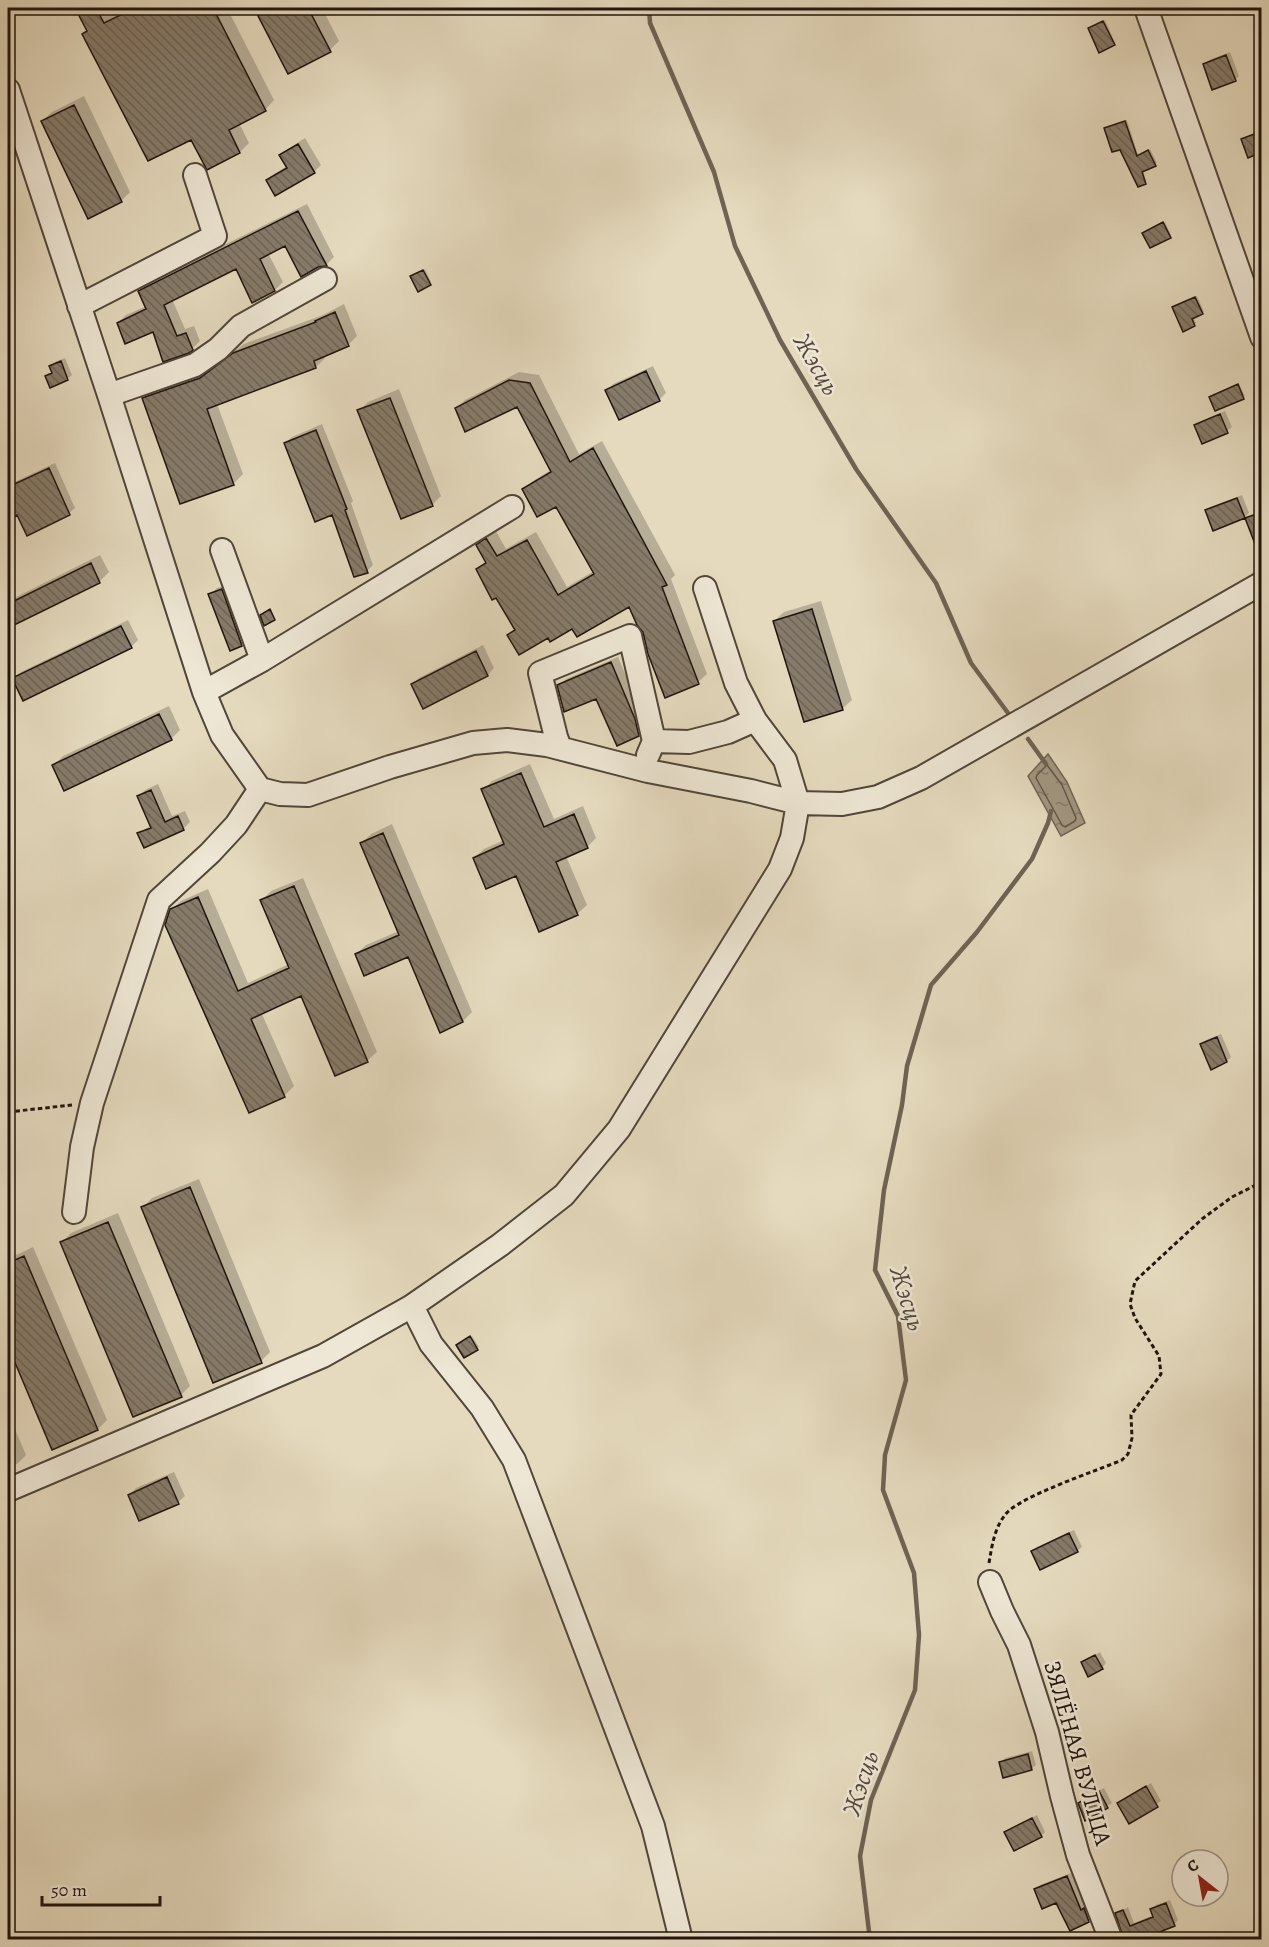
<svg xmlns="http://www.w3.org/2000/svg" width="1269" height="1947" font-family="Alegreya,serif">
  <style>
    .water { fill: url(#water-ripples); stroke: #6e6354; stroke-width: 1.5 }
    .shadow { fill: #0003 }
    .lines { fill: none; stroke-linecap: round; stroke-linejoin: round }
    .shore { stroke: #615648; stroke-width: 1.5 }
    .stream { stroke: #6e6354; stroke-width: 4.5 }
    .building { fill: url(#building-back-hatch); stroke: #20140e; stroke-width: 1.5 }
    .minor-casing { stroke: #51463a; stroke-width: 26 }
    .path { stroke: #20140e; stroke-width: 3; stroke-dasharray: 4.5 3; stroke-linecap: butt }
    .minor { stroke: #eee7d5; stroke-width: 22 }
    .labels { text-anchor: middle; stroke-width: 5; stroke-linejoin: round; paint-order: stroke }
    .street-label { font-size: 24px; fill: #20140e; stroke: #eee7d5 }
    .water-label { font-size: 26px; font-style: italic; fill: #54483c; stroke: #eee7d5 }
  </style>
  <defs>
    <pattern id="water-ripples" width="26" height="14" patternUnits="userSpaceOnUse" patternTransform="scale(1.5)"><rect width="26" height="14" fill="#a29782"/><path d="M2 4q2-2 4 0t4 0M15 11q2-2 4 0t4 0" fill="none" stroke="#847a69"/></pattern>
    <pattern id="building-back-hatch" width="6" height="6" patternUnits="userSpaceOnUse" patternTransform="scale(1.5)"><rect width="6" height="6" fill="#867b6a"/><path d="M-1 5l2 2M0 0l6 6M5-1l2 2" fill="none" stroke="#6d6456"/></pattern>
  </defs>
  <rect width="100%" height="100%" fill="#e5dabe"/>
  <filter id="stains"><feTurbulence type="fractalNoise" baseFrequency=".00333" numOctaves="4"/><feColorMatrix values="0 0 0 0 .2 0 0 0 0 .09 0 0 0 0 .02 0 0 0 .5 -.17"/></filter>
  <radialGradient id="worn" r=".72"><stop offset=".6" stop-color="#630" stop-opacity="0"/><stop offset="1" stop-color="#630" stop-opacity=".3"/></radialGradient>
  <path class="water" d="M1048 754 1067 782 1085 823 1061 836 1028 776Z"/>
  <path class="shadow" d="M77 8H110L114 15 128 8H227L274 100 265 110 239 123 249 143 240 152 208 168 191 138 88 30Z
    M256 8H322L339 41 330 50 289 72Z
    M1188 8H1212L1191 16Z
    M1105 20 1115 43 1114 44 1091 27Z
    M1230 52 1239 76 1235 80 1204 65 1209 60Z
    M84 96 130 192 121 201 42 121 52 112Z
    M1127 120 1138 155 1150 149 1157 163 1143 170 1146 181 1145 183 1106 128Z
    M305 138 321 165 314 172 268 181 274 174 287 166 281 155 288 149Z
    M1262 201V222L1255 206Z
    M307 204 334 257 326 265 318 266 286 244 268 253 283 282 275 290 253 301 236 267 172 299 185 329 194 326 200 341 192 349 153 330 118 323 126 315 147 306 139 291 147 283Z
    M1165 222 1171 235 1170 236 1145 231Z
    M425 269 431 282 430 284 414 275Z
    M1197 296 1204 312 1193 317 1196 323 1194 325 1175 306Z
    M344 304 357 336 348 345 324 355 325 358 316 367 217 404 243 474 234 483 181 502 143 399 152 390 210 369 244 344 323 315Z
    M65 358 72 375 67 379 47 376 53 371 51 366 55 362Z
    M653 366 666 393 659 400 607 391 613 384Z
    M519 372 539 375 579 454 602 441 675 575 671 579 707 674 698 682 644 632 630 605 549 636 509 635 516 628 478 569 487 560 478 545 487 536 496 531 506 549 536 532 567 587 594 571 556 505 524 489 533 481 551 470 518 405 456 409 465 400Z
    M1239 384 1245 396 1243 397H1211Z
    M399 389 441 496 432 505 359 411 368 402Z
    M1225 411 1232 427 1227 431 1203 442 1196 426 1200 422Z
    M322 424 353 501 351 503 373 565 367 571 333 513 285 443 292 437Z
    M55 463 75 508 69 513 28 534 18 513 8 518V485Z
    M1242 495 1249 513 1245 517 1207 511 1211 507Z
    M100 555 109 572 99 582 8 627V601Z
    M229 584 248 638 242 644 231 649 210 595 217 588Z
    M821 601 852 700 842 709 774 621 784 612Z
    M128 620 138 640 131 647 14 679 21 672Z
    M483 645 494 668 488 675 424 707 412 684 419 678Z
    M618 657 641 711 645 728 638 735 597 697 559 686 566 679Z
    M169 706 180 730 171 739 54 765 63 756Z
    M530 764 554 819 583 806 596 838 587 847 566 856 587 905 577 914 516 874 474 858 484 849 504 840 483 790 492 781Z
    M158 784 172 816 185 811 190 822 183 829 139 834 151 825 139 797 145 790Z
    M392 824 472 1012 463 1021 409 955 356 954 366 945 399 931 362 843 371 834Z
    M303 878 377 1052 367 1061 302 994 261 1012 294 1086 285 1095 250 1111 171 910 181 901 208 889 248 983 289 964 262 900 271 891Z
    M1221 1034 1231 1057 1227 1061 1202 1044 1206 1040Z
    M199 1179 270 1352 261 1361 143 1207 152 1198Z
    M118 1213 190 1386 181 1395 61 1243 71 1233Z
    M33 1247 107 1420 98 1429 52 1448 8 1342V1259Z
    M472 1336 479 1347 464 1356 460 1343Z
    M8 1413 26 1455 17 1464 8 1468Z
    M174 1472 185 1496 178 1502 130 1495 136 1488Z
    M1074 1530 1082 1547 1077 1551 1032 1552 1037 1547Z
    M1100 1652 1106 1663 1102 1668 1082 1663Z
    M1032 1751 1036 1765 1031 1769 1001 1762 1005 1758Z
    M1151 1783 1161 1801 1130 1822 1119 1803Z
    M1104 1788 1112 1803 1086 1819 1080 1803 1084 1799Z
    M1037 1815 1045 1832 1041 1836 1006 1833 1010 1828Z
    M1071 1873 1085 1907 1088 1905 1093 1916 1089 1920 1071 1929 1057 1901 1036 1889 1040 1885Z
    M1170 1900 1178 1920 1174 1925 1133 1940 1117 1914 1128 1907 1134 1923 1154 1915 1152 1910 1156 1905Z"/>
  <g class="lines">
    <path class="shore" d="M1047 765 1062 785 1076 818 1075 821 1065 827 1062 825 1036 778 1037 775Z"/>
    <path class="stream" d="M649 8 650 23 714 172 735 246 780 340 856 469 936 583 971 663 1008 713
      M1028 739 1046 764
      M870 1940 860 1856 871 1800 915 1690 919 1635 914 1573 883 1490 885 1455 906 1380 898 1316 875 1270 884 1190 902 1105 907 1066 931 985 977 932 1032 859 1048 823 1051 811"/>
  </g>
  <path class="building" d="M75 8H96L104 23 127 12 125 8H213L266 111 229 130 240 153 207 170 191 140 148 161 82 34 87 31Z
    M254 8H308L331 52 288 74Z
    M1103 21 1115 45 1099 53 1088 28Z
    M1226 55 1236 81 1212 90 1203 64Z
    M74 105 122 202 88 219 41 121Z
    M1125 121 1137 156 1148 150 1156 166 1142 172 1146 184 1138 187 1120 150 1112 152 1104 128Z
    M1262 131V152L1248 158 1241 139Z
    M298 144 315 173 275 196 266 180 287 168 279 155Z
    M298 211 327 266 318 267 301 277 285 246 260 259 275 291 252 303 236 269 164 305 177 336 186 333 193 350 189 353 163 362 153 332 125 344 117 323 146 309 138 291Z
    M1163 222 1171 238 1150 248 1142 233Z
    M423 270 431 285 418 292 410 276Z
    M1195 297 1203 314 1192 319 1195 326 1183 332 1172 307Z
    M335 312 349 346 314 361 316 368 207 409 234 485 180 504 142 398 200 378 233 353 316 322 315 321Z
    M61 361 68 380 50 388 45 376 52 373 49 366Z
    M646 371 660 401 619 420 605 390Z
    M509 380 530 383 570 462 593 448 667 585 662 587 699 684 665 698 648 654 643 632 637 625 629 607 577 637 572 629 550 642 548 638 519 655 507 635 515 630 496 598 492 600 476 569 486 563 476 545 486 538 497 556 527 540 558 595 594 574 556 507 537 517 522 489 551 472 517 407 465 432 455 408Z
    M1238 384 1244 399 1215 411 1209 397Z
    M390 398 433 506 401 519 357 410Z
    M1220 414 1228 433 1202 444 1194 425Z
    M316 430 347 509 345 510 368 573 354 577 332 515 315 522 284 443Z
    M49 468 70 515 27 536 17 515 8 520V487Z
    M1237 498 1245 518 1213 531 1205 510Z
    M1262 512V557H1260L1245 518Z
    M91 563 100 583 8 628V604Z
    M222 589 242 646 230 651 208 594Z
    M270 609 275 620 264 626 260 615Z
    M812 609 843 710 804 722 773 621Z
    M121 626 132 648 23 701 12 678Z
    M476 651 488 676 423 709 411 684Z
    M611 662 635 719 639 736 617 746 596 699 564 712 557 685Z
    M159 714 172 740 64 791 52 765Z
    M521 773 544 827 574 814 588 848 556 862 578 915 539 932 516 876 486 889 473 858 504 844 481 789Z
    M151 790 165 822 178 816 184 830 144 848 137 833 151 828 137 796Z
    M383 833 463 1022 440 1033 408 957 364 976 355 954 399 935 360 843Z
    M294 886 368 1062 335 1076 301 996 251 1019 285 1097 249 1113 165 925 170 909 198 897 238 991 289 968 260 900Z
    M1217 1037 1227 1062 1211 1070 1200 1044Z
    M190 1187 262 1363 213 1383 141 1207Z
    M108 1222 182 1397 133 1417 60 1242Z
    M24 1256 98 1430 52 1450 8 1346V1263Z
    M470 1336 478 1350 464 1358 456 1345Z
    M167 1477 179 1504 139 1521 128 1495Z
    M1069 1533 1078 1552 1040 1570 1031 1551Z
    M1095 1655 1103 1669 1088 1677 1081 1662Z
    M1028 1754 1032 1770 1003 1778 999 1762Z
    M1146 1786 1158 1807 1129 1824 1117 1803Z
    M1099 1791 1108 1808 1085 1821 1078 1803Z
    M1032 1818 1042 1837 1014 1851 1004 1832Z
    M1067 1876 1081 1910 1084 1908 1089 1922 1070 1931 1056 1903 1042 1909 1034 1889Z
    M1166 1903 1175 1926 1139 1940H1124L1115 1913 1123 1910 1130 1926 1153 1917 1150 1909Z"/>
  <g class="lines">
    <g class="minor-casing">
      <path id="minor" d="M1146 8 1262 337
        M8 90 109 395 204 692 222 735 260 789 280 794 308 795 390 767 473 743 507 740 547 745 648 771 751 791 798 803 842 804 878 797 921 778 1262 583
        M79 306 215 236 195 175
        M109 395 195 365 218 349 241 326 325 279
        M222 550 262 660
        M204 692 262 660 512 507
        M560 748 556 737 540 673 630 636 654 741
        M648 755 654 741 689 742 728 732 755 720
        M74 1212 82 1147 92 1103 159 900 210 853 236 825 260 789
        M412 1306 431 1344 482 1408 514 1460 653 1826 681 1940
        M8 1490 323 1356 412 1306 500 1245 564 1195 619 1129 780 869 792 838 798 803 785 760 755 720 736 683 705 588
        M990 1582 1002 1611 1019 1645 1047 1732 1062 1796 1078 1855 1111 1940"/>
    </g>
    <path class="path" d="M8 1112 72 1105
      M989 1563C992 1546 994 1529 1005 1515 1017 1497 1099 1470 1122 1460L1128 1454 1132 1438 1131 1415 1161 1374 1159 1356 1135 1318 1130 1304 1135 1281 1202 1219 1232 1197 1262 1182"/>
    <use href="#minor" class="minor"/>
  </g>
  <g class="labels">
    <g class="street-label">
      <text transform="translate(1078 1753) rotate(74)" y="8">ЗЯЛЁНАЯ ВУЛІЦА</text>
    </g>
    <g class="water-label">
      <text transform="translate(817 364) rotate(60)" y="9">Жэсць</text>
      <text transform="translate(908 1298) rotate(73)" y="9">Жэсць</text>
      <text transform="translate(860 1783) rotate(-72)" y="9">Жэсць</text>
    </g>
  </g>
  <rect width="1269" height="1947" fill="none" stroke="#e5dabe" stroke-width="30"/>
  <rect x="9" y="9" width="1251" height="1929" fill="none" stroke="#20140e" stroke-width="3"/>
  <rect x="15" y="15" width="1239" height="1917" fill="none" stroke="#20140e" stroke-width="1.5"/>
  <g transform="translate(1200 1878) rotate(329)"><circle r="28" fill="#eee7d5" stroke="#9c9385" stroke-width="1.5"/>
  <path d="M0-4.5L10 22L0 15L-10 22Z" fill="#8f2418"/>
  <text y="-9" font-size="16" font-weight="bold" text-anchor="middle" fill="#20140e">С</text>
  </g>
  <path d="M42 1896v9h118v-9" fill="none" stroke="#20140e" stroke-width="3"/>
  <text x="51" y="1896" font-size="18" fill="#20140e" stroke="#eee7d5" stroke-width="4.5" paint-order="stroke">50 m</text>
  <rect width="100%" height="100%" filter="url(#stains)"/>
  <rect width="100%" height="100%" fill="url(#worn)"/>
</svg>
